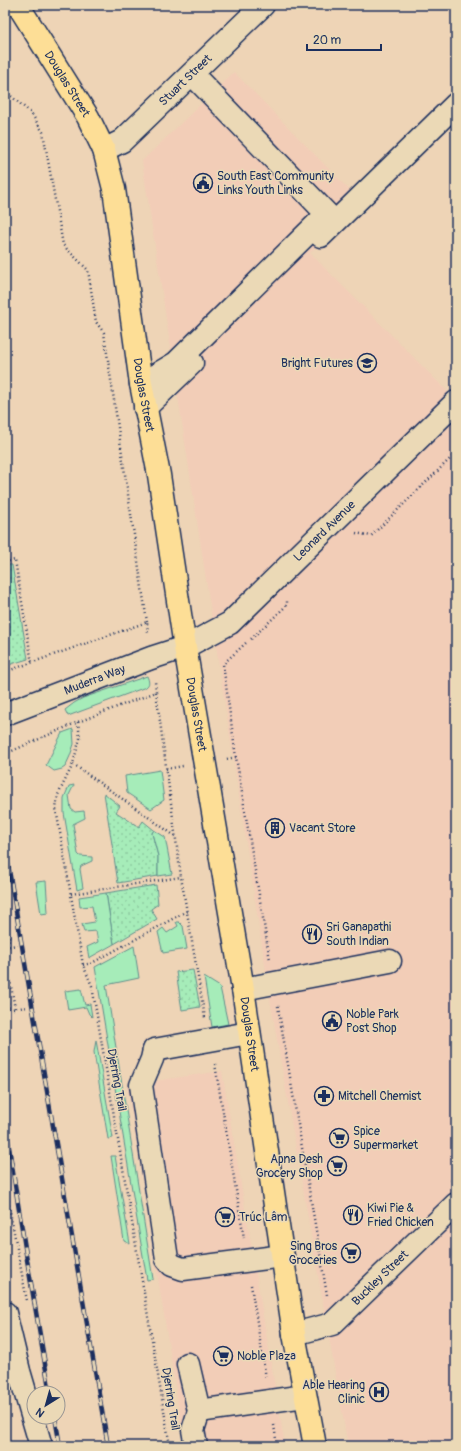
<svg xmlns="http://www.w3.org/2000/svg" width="461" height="1451" font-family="Pangolin,sans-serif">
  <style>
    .built { fill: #f2cdb7 }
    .grass { fill: url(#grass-dots); stroke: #608e8c }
    .green { fill: #a6ecb9; stroke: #608e8c }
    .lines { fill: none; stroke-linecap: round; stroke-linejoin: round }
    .minor-casing { stroke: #1b2f5e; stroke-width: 25 }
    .major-casing { stroke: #1b2f5e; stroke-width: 25 }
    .path { stroke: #1b2f5e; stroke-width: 2.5; stroke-dasharray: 1 3; stroke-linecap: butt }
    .minor { stroke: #ebd9b6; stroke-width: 22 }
    .major { stroke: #fdde96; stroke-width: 22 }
    .rail-casing { stroke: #1b2f5e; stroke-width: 4.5 }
    .rail { stroke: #ebd9b6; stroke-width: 3; stroke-dasharray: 9; stroke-linecap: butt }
    .labels { text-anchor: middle; stroke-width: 3; stroke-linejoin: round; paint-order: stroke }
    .street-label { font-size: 12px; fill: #1b2f5e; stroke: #ebd9b6 }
    .poi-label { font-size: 12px; fill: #1b2f5e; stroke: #ebd9b6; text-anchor: start }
  </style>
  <defs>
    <pattern id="grass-dots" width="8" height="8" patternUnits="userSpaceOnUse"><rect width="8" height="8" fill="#a6ecb9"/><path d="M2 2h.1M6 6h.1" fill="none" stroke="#8ecba1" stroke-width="1.8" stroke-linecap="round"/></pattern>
  </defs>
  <rect width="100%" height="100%" fill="#eed4b6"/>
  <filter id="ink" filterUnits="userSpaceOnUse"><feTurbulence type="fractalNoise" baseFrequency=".025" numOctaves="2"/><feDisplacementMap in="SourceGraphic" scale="8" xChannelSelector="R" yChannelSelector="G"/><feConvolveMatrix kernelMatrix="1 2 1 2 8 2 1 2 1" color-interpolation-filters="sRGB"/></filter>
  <g filter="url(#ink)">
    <path class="built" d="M234 72 361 202 310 253 456 400V1446H348L272 1011 142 161Z
      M222 1071 285 1446H185L127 1085Z"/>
    <path class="grass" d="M5 565H12L28 659 5 666Z
      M104 793 120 806 116 812 139 827 143 821 154 830 152 833 158 856V876L118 883Z
      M156 885 158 904 151 909 157 919 114 944 106 893Z
      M193 970 200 1007 182 1010 176 972Z"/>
    <path class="green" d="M147 676C149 681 150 684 146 687L68 716 65 710 74 703 83 698Z
      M73 729 74 744 70 756 65 767 62 769 54 771 46 765 62 733Z
      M160 770 164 800 151 809 127 793 125 776Z
      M74 785 69 795 71 809 75 812 84 811 85 818 73 824 78 854 80 856 92 857V861L81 866 80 869 83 888 77 890 64 813V798L69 786Z
      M154 830 165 837 172 874 158 876V856L152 833Z
      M46 881 48 913 41 914 36 882Z
      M106 893 114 944 89 958 87 947 98 942 96 931 84 932 82 924 95 922 92 906 80 907 79 897Z
      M176 922H179L183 926 187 949 163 953 158 932 163 928 167 933 178 926Z
      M134 946 139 978 106 985 153 1279 147 1280 95 967Z
      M204 977 220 987 228 1024 212 1027Z
      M81 989 85 1005 90 1004 92 1017 89 1014 86 1007 68 1010 65 991Z
      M96 1040 113 1138 108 1139 94 1052Z
      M111 1156H115L130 1244 124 1241Z"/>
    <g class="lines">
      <g class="minor-casing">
        <g id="minor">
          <path id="s1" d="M104 150 122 141 263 5"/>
          <path d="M321 236 456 104"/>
          <path d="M141 384 176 363 327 214 192 74"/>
          <path d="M145 408 192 363"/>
          <path id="s2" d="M5 714 151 658 185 647 230 623 456 402"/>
          <path d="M243 989 390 961"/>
          <path d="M249 1033 154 1050 152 1059 141 1085 167 1259 172 1265 183 1269 283 1256"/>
          <path d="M5 1313 19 1371 41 1446"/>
          <path id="s3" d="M294 1334 332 1324 456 1204"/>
          <path d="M188 1364 199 1411 193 1430 196 1446"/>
          <path d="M199 1411 305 1396"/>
        </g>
      </g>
      <g class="major-casing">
        <g id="major">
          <path id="s4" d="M18 5 88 117 104 150 114 189 141 384 159 475 185 647 243 989 294 1334 315 1446"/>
        </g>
      </g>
      <path class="path" d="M5 91 31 113 43 132 63 245 88 270 96 322 104 333 147 622
        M356 533 371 536 456 453
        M5 562 15 560 32 663
        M251 639 287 605V600
        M5 672 147 622 148 635
        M156 692 181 877 205 1018
        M78 722 80 738 73 764 58 795 56 809 83 965 92 986 170 1446
        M5 754 78 722 156 692 155 681
        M236 757 223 664 247 642
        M227 759 236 757 270 960
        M73 764 175 836
        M166 769 183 766
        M71 894 181 877
        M5 917 10 940 5 941V939
        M5 947 17 945
        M5 952 15 1009
        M83 965 92 963 187 911
        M5 987 9 1010
        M278 1006 327 1295
        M5 1010 27 1007
        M215 1064 244 1238
        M451 1181 456 1175
        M5 1185 27 1301
        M251 1285 266 1378
        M274 1425 277 1446
        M427 1446 456 1442"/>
      <use href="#minor" class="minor"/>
      <use href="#major" class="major"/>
      <g class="rail-casing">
        <path id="rail" d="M5 847 108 1446
          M5 1122 26 1254 50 1393
          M55 1417 60 1446"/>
      </g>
      <use href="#rail" class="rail"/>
    </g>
  </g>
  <defs>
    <g id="civic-ring" transform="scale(1)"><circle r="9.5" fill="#ebd9b6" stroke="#1b2f5e" stroke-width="1.5"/><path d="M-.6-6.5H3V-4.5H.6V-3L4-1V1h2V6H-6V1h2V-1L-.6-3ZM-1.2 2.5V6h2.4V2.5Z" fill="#1b2f5e"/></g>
    <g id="school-ring" transform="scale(1)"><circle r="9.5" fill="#ebd9b6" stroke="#1b2f5e" stroke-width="1.5"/><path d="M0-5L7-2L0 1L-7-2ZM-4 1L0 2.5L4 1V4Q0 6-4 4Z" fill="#1b2f5e"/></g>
    <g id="building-ring" transform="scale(1)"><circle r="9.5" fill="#ebd9b6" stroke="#1b2f5e" stroke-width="1.5"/><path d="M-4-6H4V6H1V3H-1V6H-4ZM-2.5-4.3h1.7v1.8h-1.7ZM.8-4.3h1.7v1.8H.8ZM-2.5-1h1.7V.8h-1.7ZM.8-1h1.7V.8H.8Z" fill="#1b2f5e"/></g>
    <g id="restaurant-ring" transform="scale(1)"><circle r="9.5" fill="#ebd9b6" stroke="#1b2f5e" stroke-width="1.5"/><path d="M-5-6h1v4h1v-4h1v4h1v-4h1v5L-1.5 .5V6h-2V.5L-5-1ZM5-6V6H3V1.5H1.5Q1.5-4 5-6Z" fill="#1b2f5e"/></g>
    <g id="pharmacy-ring" transform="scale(1)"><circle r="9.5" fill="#ebd9b6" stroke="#1b2f5e" stroke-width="1.5"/><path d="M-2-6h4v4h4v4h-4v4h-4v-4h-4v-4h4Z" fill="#1b2f5e"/></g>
    <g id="supermarket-ring" transform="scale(1)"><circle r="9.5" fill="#ebd9b6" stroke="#1b2f5e" stroke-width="1.5"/><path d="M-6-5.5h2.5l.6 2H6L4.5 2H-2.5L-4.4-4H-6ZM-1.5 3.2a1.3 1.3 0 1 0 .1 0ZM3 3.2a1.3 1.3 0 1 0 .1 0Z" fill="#1b2f5e"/></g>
    <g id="hospital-ring" transform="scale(1)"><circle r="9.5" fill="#ebd9b6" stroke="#1b2f5e" stroke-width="1.5"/><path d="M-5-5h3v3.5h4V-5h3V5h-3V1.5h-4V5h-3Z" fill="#1b2f5e"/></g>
  </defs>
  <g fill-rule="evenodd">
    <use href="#civic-ring" x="203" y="183"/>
    <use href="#school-ring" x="367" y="363"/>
    <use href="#building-ring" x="275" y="828"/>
    <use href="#restaurant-ring" x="312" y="934"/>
    <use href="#civic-ring" x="332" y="1021"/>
    <use href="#pharmacy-ring" x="324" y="1096"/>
    <use href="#supermarket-ring" x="339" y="1138"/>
    <use href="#supermarket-ring" x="337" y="1166"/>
    <use href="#restaurant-ring" x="353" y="1215"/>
    <use href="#supermarket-ring" x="225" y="1217"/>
    <use href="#supermarket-ring" x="351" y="1253"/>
    <use href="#supermarket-ring" x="223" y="1356"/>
    <use href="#hospital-ring" x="379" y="1392"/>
  </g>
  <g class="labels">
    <g class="street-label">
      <text dy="4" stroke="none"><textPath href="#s1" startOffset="108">Stuart Street</textPath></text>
      <text dy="4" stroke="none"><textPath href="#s4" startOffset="93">Douglas Street</textPath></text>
      <text dy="4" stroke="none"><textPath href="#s4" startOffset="417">Douglas Street</textPath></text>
      <text dy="4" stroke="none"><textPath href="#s2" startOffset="375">Leonard Avenue</textPath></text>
      <text dy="4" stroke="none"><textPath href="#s2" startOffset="96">Muderra Way</textPath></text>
      <text dy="4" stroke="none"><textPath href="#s4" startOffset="741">Douglas Street</textPath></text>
      <text dy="4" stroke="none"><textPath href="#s4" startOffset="1065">Douglas Street</textPath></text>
      <text transform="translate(117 1080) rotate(80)" y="4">Djerring Trail</text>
      <text dy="4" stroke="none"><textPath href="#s3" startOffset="106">Buckley Street</textPath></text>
      <text transform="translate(171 1399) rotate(81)" y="4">Djerring Trail</text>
    </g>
    <g class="poi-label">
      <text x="217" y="180">South East Community<tspan x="217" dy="14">Links Youth Links</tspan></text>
      <text x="353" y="367" text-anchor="end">Bright Futures</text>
      <text x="289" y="832">Vacant Store</text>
      <text x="326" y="931">Sri Ganapathi<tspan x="326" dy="14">South Indian</tspan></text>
      <text x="346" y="1018">Noble Park<tspan x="346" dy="14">Post Shop</tspan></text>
      <text x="338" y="1100">Mitchell Chemist</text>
      <text x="353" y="1135">Spice<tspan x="353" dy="14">Supermarket</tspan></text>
      <text x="323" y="1163" text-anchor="end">Apna Desh<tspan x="323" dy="14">Grocery Shop</tspan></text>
      <text x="367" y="1212">Kiwi Pie &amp;<tspan x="367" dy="14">Fried Chicken</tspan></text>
      <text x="239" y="1221">Trúc Lâm</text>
      <text x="337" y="1250" text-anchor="end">Sing Bros<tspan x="337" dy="14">Groceries</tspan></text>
      <text x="237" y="1360">Noble Plaza</text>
      <text x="365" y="1389" text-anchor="end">Able Hearing<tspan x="365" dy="14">Clinic</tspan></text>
    </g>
  </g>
  <rect width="461" height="1451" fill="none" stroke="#ebd9b6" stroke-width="20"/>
  <rect x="10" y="10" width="441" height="1431" fill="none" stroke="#1b2f5e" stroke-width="1.5" filter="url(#ink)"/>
  <g transform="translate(46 1405) rotate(217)"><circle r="19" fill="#ebd9b6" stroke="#989593"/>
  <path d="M0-3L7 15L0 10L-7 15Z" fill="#1b2f5e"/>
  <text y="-6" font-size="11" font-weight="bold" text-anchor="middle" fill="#1b2f5e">N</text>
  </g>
  <path d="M307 44v6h74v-6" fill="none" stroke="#1b2f5e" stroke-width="2"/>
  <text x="313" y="44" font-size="12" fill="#1b2f5e" stroke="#ebd9b6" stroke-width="3" paint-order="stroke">20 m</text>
</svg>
